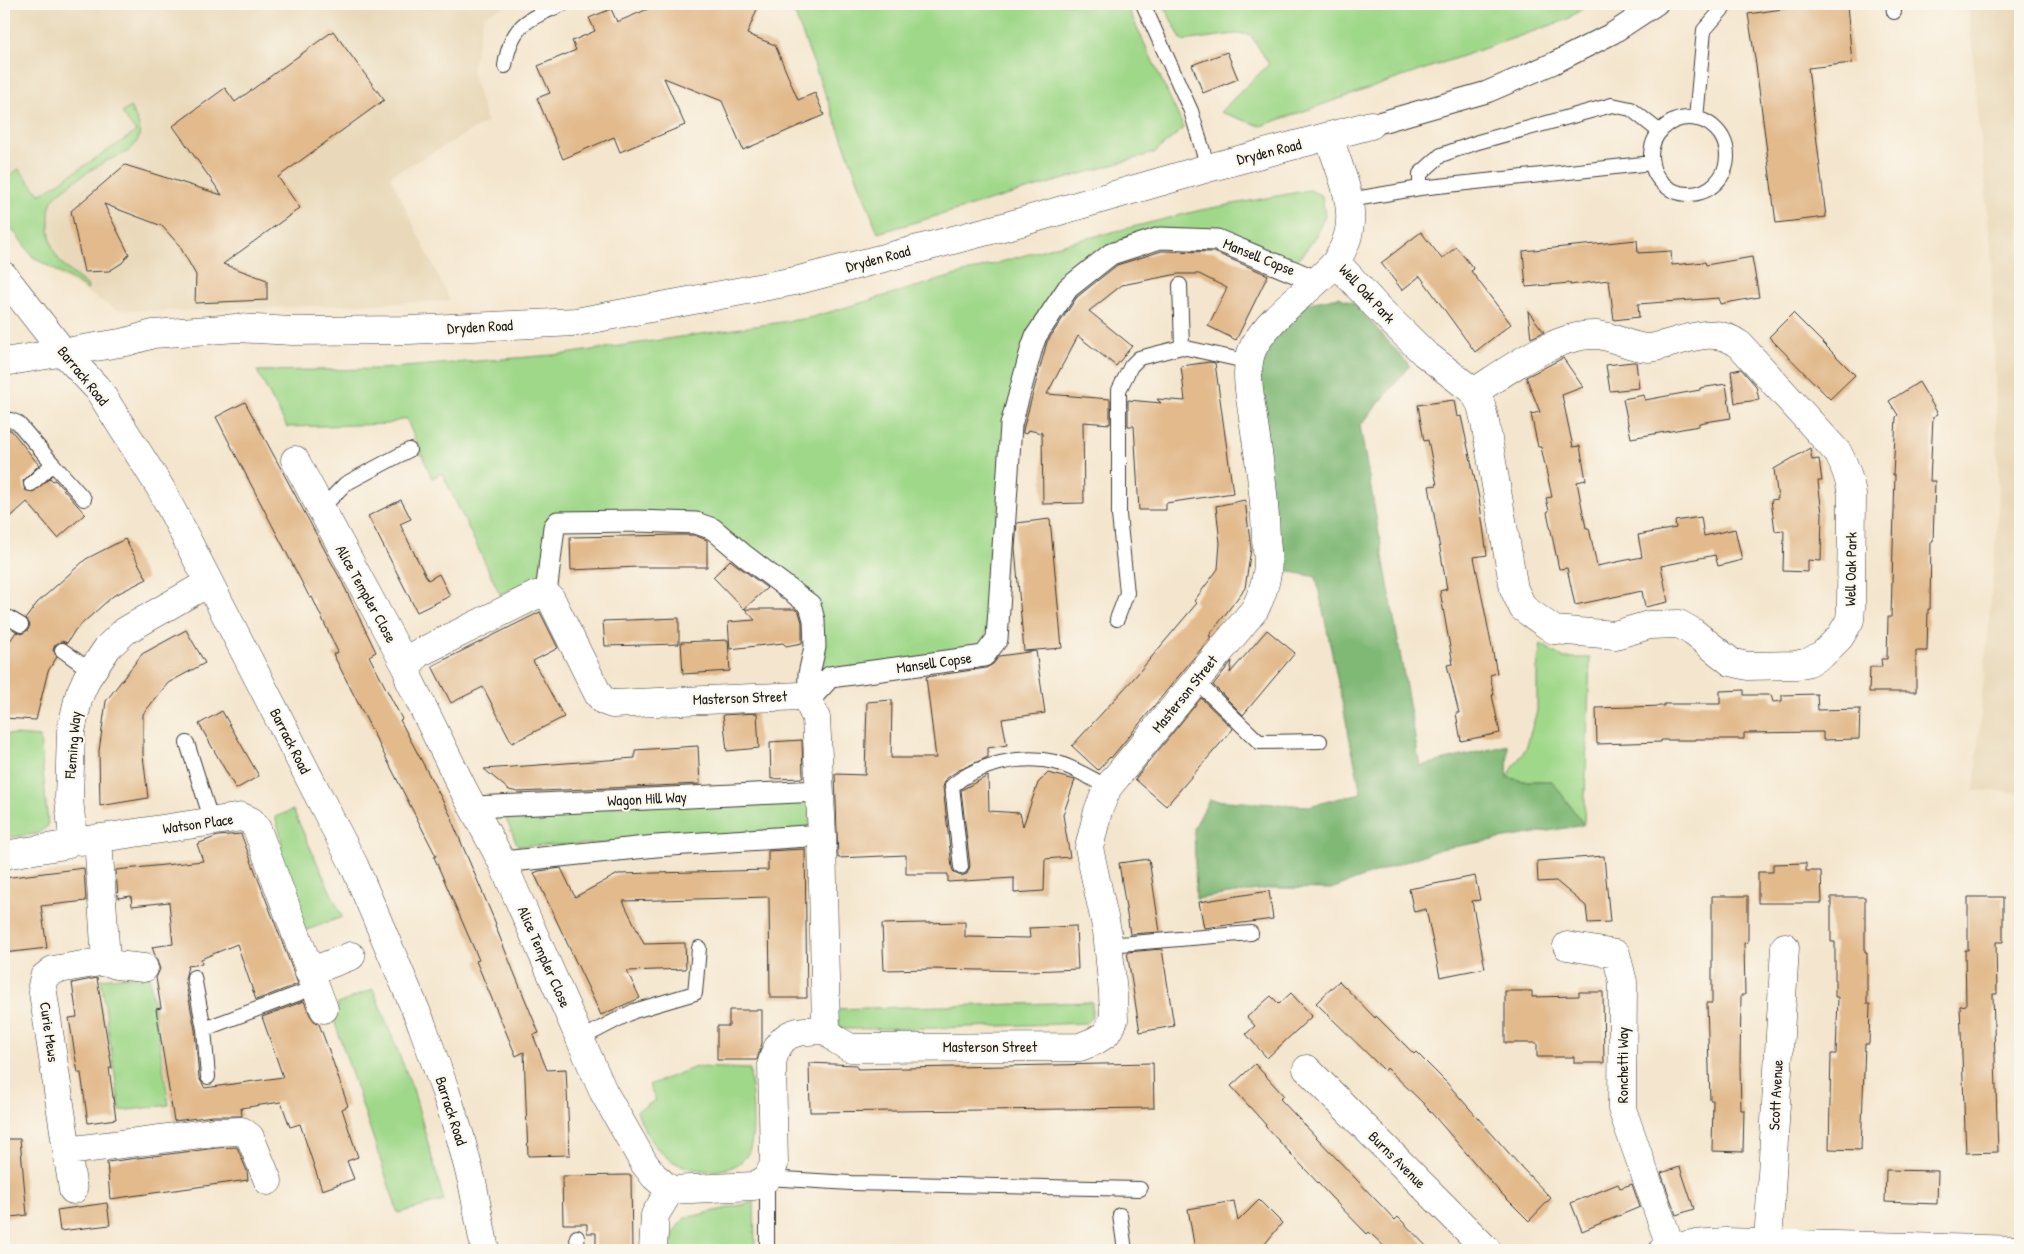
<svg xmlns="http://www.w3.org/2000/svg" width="2024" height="1254" font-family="'Patrick Hand',sans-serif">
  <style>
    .built { fill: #e9d9ba }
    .green { fill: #a0d88a; stroke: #5e7a53 }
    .forest { fill: #80b876; stroke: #4e6a49 }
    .building { fill: #e2ba8c }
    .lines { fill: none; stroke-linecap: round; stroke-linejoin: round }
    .service-casing { stroke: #3c3a37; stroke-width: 16 }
    .pedestrian-casing { stroke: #3c3a37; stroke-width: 23 }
    .minor-casing { stroke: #3c3a37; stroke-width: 29 }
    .tertiary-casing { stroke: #3c3a37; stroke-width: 29 }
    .service { stroke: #fff; stroke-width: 14 }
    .pedestrian { stroke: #fff; stroke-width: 21 }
    .minor { stroke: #fff; stroke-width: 28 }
    .tertiary { stroke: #fff; stroke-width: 28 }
    .labels { text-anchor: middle; stroke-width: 4.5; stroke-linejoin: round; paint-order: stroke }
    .street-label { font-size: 15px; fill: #1c1c1c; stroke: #fbf7ec }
  </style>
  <rect width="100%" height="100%" fill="#fbf7ec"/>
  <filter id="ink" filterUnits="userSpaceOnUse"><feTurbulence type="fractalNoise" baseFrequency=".02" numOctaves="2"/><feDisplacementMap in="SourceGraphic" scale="10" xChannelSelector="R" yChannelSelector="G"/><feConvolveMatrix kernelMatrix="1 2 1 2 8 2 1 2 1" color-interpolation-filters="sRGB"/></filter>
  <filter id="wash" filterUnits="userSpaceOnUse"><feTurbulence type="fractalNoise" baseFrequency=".0096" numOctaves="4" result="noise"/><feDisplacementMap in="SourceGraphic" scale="20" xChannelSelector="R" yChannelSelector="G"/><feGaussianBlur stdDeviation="1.12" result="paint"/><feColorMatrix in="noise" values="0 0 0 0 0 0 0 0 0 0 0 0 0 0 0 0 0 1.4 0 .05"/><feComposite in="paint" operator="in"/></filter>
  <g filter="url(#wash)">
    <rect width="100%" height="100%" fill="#f4e6ce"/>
    <path class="built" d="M4 4H511L484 15 472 69V73L487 122 390 176 450 301 176 311 117 310 57 275 13 215 4 198Z
      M1968 4H2020V793L1974 790 1999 505 1991 249Z"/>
    <path class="green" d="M791 4H1126L1184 128 1154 153 878 233Z
      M1163 4H1589L1566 20 1261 126 1220 112 1269 64 1250 34H1234L1182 41Z
      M130 107C135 117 143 128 138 139 132 153 120 155 108 160 96 166 62 188 54 198 48 205 49 218 49 227 51 259 64 267 87 285L88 290 33 257 4 218V179L19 169 40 195 136 132 122 113Z
      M1310 190 1322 196 1325 216 1313 241 1297 261H1278L1219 237 1121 247 1033 337 1004 456 984 649 822 673 818 608 721 531 549 517 542 577 500 594 442 473 432 478 406 418 388 424 287 427 257 371 380 369 565 354 809 318 1056 246 1201 210Z
      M1541 644 1563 658H1590L1584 825 1552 781H1522L1507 777 1526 748 1537 711V669Z
      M4 734 40 737 48 826 37 834 4 838Z
      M810 797V838L518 846 503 812Z
      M293 810 342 917 304 931 276 854 282 846 280 832 275 817Z
      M149 974 169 1105 120 1111 101 979Z
      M373 989 413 1089 444 1201 398 1213 335 1023 338 1004Z
      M1092 1002V1018L1087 1023 937 1028 841 1029 833 1009Z
      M696 1067 750 1069C751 1089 757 1137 748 1153 736 1177 695 1173 674 1162 669 1159 661 1153 657 1148 646 1137 642 1124 637 1111L656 1100 649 1085Z
      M754 1202 755 1250H670C671 1237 675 1227 685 1218Z"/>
    <path class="forest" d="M1339 297 1355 304 1410 366 1360 426 1420 766 1508 745 1507 777 1522 781H1552L1584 825 1440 849 1331 889 1272 888 1196 899 1194 828 1209 800 1309 806 1361 793 1316 577 1282 570 1265 461 1259 368 1263 345 1299 305Z"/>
    <g id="blocks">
      <path class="building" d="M660 4H759L747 34 775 45 798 100 815 93 824 115 743 150 722 101 664 78 685 125 620 152 614 137 563 159 537 98 550 93 538 66 576 50 572 41 595 31 589 18 611 9 617 22Z
        M1817 4H1847L1852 63 1808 68 1826 217 1776 223 1756 65 1748 14Z
        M333 31 384 100 278 177 300 208 223 264 267 280V300L195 303 196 275 179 245 162 226 104 204 129 254 122 263 109 271 84 272 71 211 125 165 222 195 173 126 225 88 235 102Z
        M1227 52 1238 79 1203 93 1192 65Z
        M1421 232 1442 259 1456 247 1474 269 1471 271 1511 324 1475 352 1420 276 1402 290 1381 263Z
        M1637 240 1638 253 1671 251 1672 265 1705 262 1706 265 1752 257 1759 297 1720 304 1719 298 1638 304 1639 317 1614 320 1609 280 1570 285V283L1526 287 1523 251Z
        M1162 251 1214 252 1268 275 1236 340 1208 326 1227 288 1199 274H1178L1122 285 1089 311 1132 346 1116 366 1078 336 1047 394 1110 399V424L1083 422 1084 503 1043 504 1042 433 1028 430 1026 434 1023 433V430L1047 342 1077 297 1117 265Z
        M1528 311 1544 332 1531 338Z
        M1793 313 1855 375 1830 399 1769 337Z
        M1563 358 1583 387 1562 395 1573 447 1580 446 1586 480 1577 482 1586 528H1589L1597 566 1642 557 1638 535 1676 528 1675 521 1701 517 1704 536 1735 529 1742 560 1718 566 1715 555 1661 566 1668 602 1645 607 1642 591 1575 605 1567 568 1559 569 1547 512 1549 511 1546 498 1552 497 1541 447H1538L1531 414 1540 412 1526 377Z
        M1210 362 1215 363 1233 493 1166 503V510H1139L1134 426H1128V400L1161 403 1157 399 1185 401 1181 366Z
        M1633 362H1636L1639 388 1610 391 1606 365Z
        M1741 369 1756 386 1759 400 1735 403 1731 371Z
        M1919 382 1938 414 1933 417 1930 481H1935L1933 541H1931L1930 609H1928L1927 651H1916V692H1869L1870 667H1882L1881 659H1887L1888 617H1891L1895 475H1893L1896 417 1898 415 1889 401Z
        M1726 384 1731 418 1699 423V426L1631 438 1623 399 1644 395 1645 400 1700 390V388Z
        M1454 400 1457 417 1461 416 1479 498 1487 555 1474 557 1497 673 1490 675 1494 695H1492L1500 733 1461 741 1456 713H1459L1447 665 1453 664 1440 591 1447 589 1429 486 1437 485 1428 440 1424 441 1418 405Z
        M245 402 342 582 376 652 369 656 402 719 400 720 453 820 452 821 496 924 495 925 513 970 539 1033 533 1035 547 1070 566 1069 570 1155 528 1156 524 1052 516 1056 476 961 479 960 434 857 436 856 333 654 338 652 312 597 310 598 216 417Z
        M4 430H11L39 465 23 481 25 490 33 492 50 478 53 481 55 480 85 514 58 538 27 502 4 523Z
        M1810 448 1812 460 1819 459 1822 481H1818L1822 513 1821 561 1808 560V572L1783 571 1784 530 1775 531 1771 500 1778 499 1774 469Z
        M401 500 411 519 400 524 415 555 428 580 439 574 450 596 417 612 368 516Z
        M1245 500 1251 549 1245 588 1209 636 1211 637 1111 758 1110 757 1098 770 1072 746 1134 678 1197 603 1194 601 1218 569 1220 543 1216 506Z
        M1050 519 1062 648 1024 651 1015 548 1017 523Z
        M680 535H694L707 540V567H638L571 570 570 537Z
        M125 539 147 579 113 596 75 630 67 643 62 641 55 645 53 650 57 657 48 671 36 720 4 718V650L16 632 21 634 28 630 30 625 26 618 37 603 86 559Z
        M730 560 767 588 744 609 713 577Z
        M745 609H794L799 612 802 622V643L786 646 783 643 730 649 728 622 755 620Z
        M540 612 558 648 533 661 564 717 512 743 483 687 451 703 432 666Z
        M679 618V644L605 646 603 621Z
        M186 630 205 663 168 683 143 714V755L148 798 100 806 99 751 106 701 142 654Z
        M1267 630 1295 653 1243 715 1213 685 1232 661 1230 673Z
        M728 640 730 671 683 674 681 642Z
        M1036 651 1045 713 1002 719 1007 745 988 748V757L957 771 946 779 943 787 952 868 954 873 961 876 967 874 970 866 961 790 988 776 989 811 1020 813 1023 826 1038 783 1048 773 1075 780 1063 815 1070 857 1045 859 1044 891 1014 893V878L948 882V874H906V855L838 858 835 774 865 775 867 702 892 700 891 758H936L926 677 986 668 993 664 999 656Z
        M1744 690V695H1771L1773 702 1782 701V695L1817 694 1818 710 1860 709 1859 739 1823 740V732L1744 733V739H1696V740H1661V742L1597 744 1596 708 1664 706V704H1720V691Z
        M1201 698 1233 729 1166 806 1135 779Z
        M222 711 259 776 236 789 199 724Z
        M757 713 759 748 727 751 723 715Z
        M802 740 803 778 771 779 770 742Z
        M698 746 700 784 518 792 509 790 484 769 635 758V750Z
        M241 834 298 984 256 1000 237 944 201 959 202 964 188 966 185 979 195 1030 199 1078 205 1088 283 1077 262 1017 304 1001 310 1015 314 1021 319 1024 331 1056 348 1106 342 1109 358 1157 347 1161 354 1179 322 1190 300 1124 290 1127 281 1102 241 1108 242 1116H213L174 1121 156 1009 161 1008 156 978 160 969 152 947 173 944 169 902 132 906 131 896 118 898 116 870 203 861 197 844 218 836Z
        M805 849 807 998H770L769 897 623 901 644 944 685 943 686 969 627 971 640 998 601 1015 534 873 539 871 561 868 575 897 618 874 768 870V851Z
        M1604 856 1610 922 1588 923 1586 906 1556 881 1538 882 1537 861Z
        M1149 859 1160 932 1130 934 1119 863Z
        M1806 863V871H1821L1822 903H1758V872H1773V864Z
        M84 868 86 901 41 906 47 948 4 953V878Z
        M1475 876 1480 900 1472 901 1485 968 1440 977 1426 909 1414 912 1409 889Z
        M1269 891 1273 919 1204 928 1199 902Z
        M1712 896H1748V942L1744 943 1745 995H1741L1740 1067 1741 1110H1744L1743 1152 1712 1151 1713 1100H1710L1707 1003H1712Z
        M1831 897H1865V952H1867V1004H1870L1869 1044H1865L1861 1150 1829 1149 1831 1054H1836L1838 997H1835V942H1831Z
        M1968 897H2003V942H1996L1997 994H1993L1998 1152 1966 1153 1960 1006 1966 1005 1965 950H1968Z
        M965 922V937L1030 938 1029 928 1076 926 1078 969 1031 971 931 969 884 970 882 924Z
        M1162 949 1174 1026 1140 1032 1127 952Z
        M97 978 112 1068H109L116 1119 88 1123 81 1073H78L69 1018 77 1017 72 983Z
        M1339 981 1375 1018 1376 1016 1414 1054 1416 1052 1446 1082 1523 1169 1551 1198 1529 1221 1498 1190 1423 1103 1387 1068 1385 1071 1316 1003Z
        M1505 991H1532V997L1579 996V992H1603L1604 1063H1574V1057H1537V1043H1505Z
        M1291 993 1312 1016 1267 1058 1246 1034 1255 1026 1247 1017 1271 996 1279 1004Z
        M729 1010H762V1043L757 1060H717V1026H729Z
        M809 1063 857 1065V1069L1153 1063 1154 1108 810 1112Z
        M1255 1064 1284 1096 1280 1099 1395 1220 1398 1217 1430 1250H1388L1369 1232 1367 1234 1331 1197 1265 1126 1266 1125 1231 1086Z
        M4 1139H20L27 1215 4 1218Z
        M237 1147 247 1171 248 1180 110 1199 107 1162 216 1148Z
        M1680 1167 1694 1209 1676 1215 1661 1173Z
        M1886 1170 1938 1171 1937 1204 1885 1202Z
        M631 1175 632 1250H596V1233H587V1224H563L562 1176Z
        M1618 1184 1620 1188 1632 1184 1640 1207 1582 1231 1571 1203Z
        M1259 1200 1282 1223 1260 1250H1195L1188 1209 1234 1201 1238 1221Z
        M107 1203 110 1225 60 1231 57 1210Z"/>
    </g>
  </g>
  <g filter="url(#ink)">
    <use href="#blocks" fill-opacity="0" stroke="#3c3a37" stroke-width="1"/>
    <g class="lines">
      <g class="service-casing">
        <path id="service" d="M1143 4 1191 111 1208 168
          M1893 4 1894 12
          M505 66C511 24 528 19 563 4
          M1651 156a38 38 0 1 1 76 0a38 38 0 1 1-76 0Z
          M1696 119 1704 30 1727 4
          M1420 188V174L1441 155 1478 142 1612 105 1631 109 1660 132
          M1349 200 1420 188 1652 163
          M1180 285 1182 347
          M4 421 11 420 18 423 53 464 31 484
          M53 464 84 499
          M321 509 345 484 409 450
          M4 615 21 625
          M1117 619 1127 593 1119 515V390L1131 366 1139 358 1182 347 1250 362
          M62 650 80 663 94 667
          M1196 681 1259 742 1320 741
          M187 743 212 822
          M961 867 952 786C977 764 1023 754 1055 762 1073 767 1092 779 1108 787
          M1108 945 1251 933
          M194 977 204 1029 316 987
          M204 1029 208 1077
          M580 1039 634 1011 695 993 699 948
          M1120 1215 1125 1250
          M577 1237 578 1250
          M767 1250V1178L851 1183 1140 1189"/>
      </g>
      <g class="pedestrian-casing">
        <path id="pedestrian" d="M1371 125 1487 92 1554 63 1613 33 1657 4
          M546 594 554 527 558 522 637 521 696 523 713 529 745 556 810 605 814 620 815 647 809 674 808 701 830 677 984 656 997 639 1011 425 1032 347 1036 336 1068 288 1111 254 1160 238 1217 240 1316 281
          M475 807 819 791
          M502 862 656 846 822 835"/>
      </g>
      <g class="minor-casing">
        <path id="minor" d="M1329 137C1339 170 1360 209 1345 244 1343 250 1339 256 1336 262L1376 306 1424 353 1474 392 1481 405 1485 422 1514 589 1523 608 1554 630 1615 635 1649 625 1679 624 1693 632 1731 662 1747 666 1796 665 1809 662 1823 654 1840 637 1850 620 1851 606 1852 495C1850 480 1845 466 1838 453L1740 345C1715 326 1691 338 1663 345 1659 346 1653 348 1649 348 1631 348 1614 336 1597 335 1557 333 1507 371 1474 392
          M4 362 126 342 153 334 237 328 292 331 409 330 576 322 795 281 1007 226 1208 168 1371 125
          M295 460 407 668 409 679 462 787 502 862 603 1091 644 1163 654 1176 670 1190 754 1186 767 1178 774 1165 772 1062C781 1029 797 1031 826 1030
          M407 668 417 654 536 595 546 594 551 599 598 694 604 701 612 704 801 696 808 701 816 718 822 835 826 1030 837 1040 850 1048 1080 1047 1095 1041 1106 1034 1114 1020 1113 993 1107 931 1089 848 1098 811 1108 787 1255 609C1261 597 1265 586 1267 573 1269 562 1267 550 1266 539 1265 498 1259 458 1253 418 1250 396 1243 367 1254 346 1274 311 1310 292 1336 262
          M98 838 106 961 116 965 144 968
          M73 839 81 841 242 817 251 821 257 829 324 1009
          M4 855 65 845 73 839 69 799 71 731 79 696 87 678 108 647 125 631 208 583
          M1567 946 1616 954 1623 982 1622 1109 1671 1248
          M309 972 351 956
          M1307 1069 1487 1250
          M67 1151 215 1132 242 1131 250 1137 268 1181
          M73 1190 42 986 44 977 53 970 106 961
          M1768 1244 1785 947
          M653 1250 655 1215 670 1190
          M1663 1250 1692 1244 1726 1242 2020 1250"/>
      </g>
      <g class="tertiary-casing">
        <path id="tertiary" d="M4 276 64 353 98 389 161 489 354 865 422 1025 445 1090 460 1136 473 1186 485 1250"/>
      </g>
      <use href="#service" class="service"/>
      <use href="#pedestrian" class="pedestrian"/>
      <use href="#minor" class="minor"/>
      <use href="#tertiary" class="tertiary"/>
    </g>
  </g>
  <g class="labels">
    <g class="street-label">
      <text transform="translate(1269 152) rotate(-14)" y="5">Dryden Road</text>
      <text transform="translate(1259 257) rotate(22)" y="5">Mansell Copse</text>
      <text transform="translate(878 259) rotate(-15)" y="5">Dryden Road</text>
      <text transform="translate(1367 294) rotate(47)" y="5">Well Oak Park</text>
      <text transform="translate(480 327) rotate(-3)" y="5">Dryden Road</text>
      <text transform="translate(83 376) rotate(51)" y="5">Barrack Road</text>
      <text transform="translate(1851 569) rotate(-89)" y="5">Well Oak Park</text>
      <text transform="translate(366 594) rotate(61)" y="5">Alice Templer Close</text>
      <text transform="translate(934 663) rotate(-8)" y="5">Mansell Copse</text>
      <text transform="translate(1185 694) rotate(-51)" y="5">Masterson Street</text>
      <text transform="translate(740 698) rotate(-2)" y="5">Masterson Street</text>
      <text transform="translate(290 741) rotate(63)" y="5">Barrack Road</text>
      <text transform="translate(73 745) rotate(-85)" y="5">Fleming Way</text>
      <text transform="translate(647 799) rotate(-3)" y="5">Wagon Hill Way</text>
      <text transform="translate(198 824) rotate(-8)" y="5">Watson Place</text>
      <text transform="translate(544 957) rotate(66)" y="5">Alice Templer Close</text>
      <text transform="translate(49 1032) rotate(82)" y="5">Curie Mews</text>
      <text x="990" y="1052">Masterson Street</text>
      <text transform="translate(1623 1065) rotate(-90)" y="5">Ronchetti Way</text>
      <text transform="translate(1776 1095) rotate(-87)" y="5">Scott Avenue</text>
      <text transform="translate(451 1111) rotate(72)" y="5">Barrack Road</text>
      <text transform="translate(1397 1160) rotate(45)" y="5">Burns Avenue</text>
    </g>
  </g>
  <rect width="2024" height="1254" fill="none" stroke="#fbf7ec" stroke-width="20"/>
</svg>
